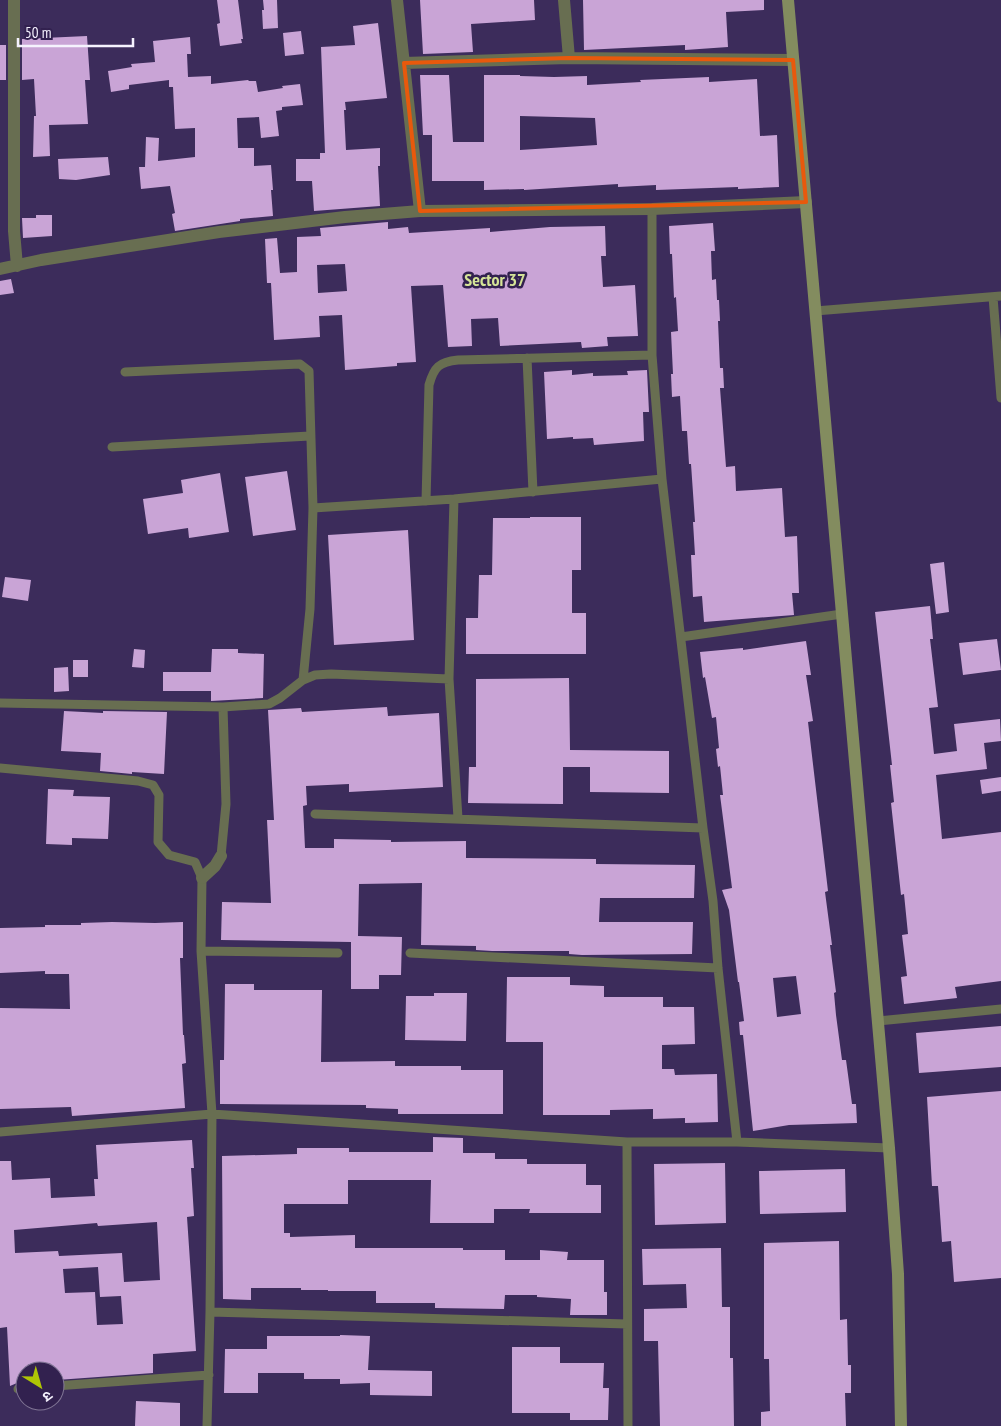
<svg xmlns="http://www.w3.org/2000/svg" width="1001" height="1426" font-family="'PT Sans Narrow','Noto Sans Devanagari',sans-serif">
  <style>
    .building { fill: #c9a4d6; fill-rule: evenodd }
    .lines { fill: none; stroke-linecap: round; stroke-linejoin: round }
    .lane { stroke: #686e51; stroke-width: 9 }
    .street { stroke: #686e51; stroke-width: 12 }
    .secondary { stroke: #838c5f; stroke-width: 12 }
    .marked { fill: none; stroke: #e8590c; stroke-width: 4; stroke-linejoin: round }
    .labels { text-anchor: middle; stroke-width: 5; stroke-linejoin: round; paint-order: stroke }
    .district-label { font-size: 18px; font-weight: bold; fill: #d5e497; stroke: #32214f }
  </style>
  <rect width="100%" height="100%" fill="#3c2c5b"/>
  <path class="building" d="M217 0H238L243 39H241L242 43 220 46 217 24 220 23Z
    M263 0H277L278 28 263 29 262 10H264Z
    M420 0H534L535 20 471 24 473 52 423 54Z
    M583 0H764V10L726 12 728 47 685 50V45L584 50Z
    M378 23 387 98 345 102 346 110H344L346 150 380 148V166H378L380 206 314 211 312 181H296V159H320V153H325L321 47 355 45 353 26Z
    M301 31 304 54 285 56 283 33Z
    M87 36 90 80H85L88 124 49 125 50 156 33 157 34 116H36L34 79 22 80V39Z
    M190 37 191 54H187L188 77 211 76V84L248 80 249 81H256L258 92 283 88 282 86 300 84 303 105 282 107V110L276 111 279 136 261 138 259 117 237 118 238 148H254V166L271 165 273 190H271L273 216 240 219V221L175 231 172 214 175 213 170 186 141 189 139 167H145L146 137 159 138 158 161 195 157V128L175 129 173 87H169V80L129 85V89L111 92 108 71 132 67 131 64 155 62 153 41Z
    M0 45H6V80H0Z
    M420 75H449L453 142H484V75H520V76L554 77 587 76V85L641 82 640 80 709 77V82L757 79 760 136 777 135 779 187 738 189V187L656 190V185L618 187V184L524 190V189L484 190V181H432V135H423ZM520 116 595 118 597 145 520 150Z
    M108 157 110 175 76 180 59 179 58 159Z
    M36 215H52V236L23 238 22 218H36Z
    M388 222V229L408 227 409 233 490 228V232L550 227 605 226 606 256H601L603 287 635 285 638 336 607 337 608 346 582 348 581 342 500 346 498 318 471 319 472 346 448 347 443 285 411 286 416 362 397 363V366L345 370 342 315 319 316 320 337 274 340 271 283H267L265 239 277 238 280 273 297 272V237L321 236 320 228ZM345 264 347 291 318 293 317 265Z
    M713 223 715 251H711L712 280 716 279 717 300H719L720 321H718L720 368H723L724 388H720L726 467 735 466 736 491 782 488 785 537 797 536 799 593H792L794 615 704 622 702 596 693 597 691 555H695L693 522H695L691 464H689L687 431H682L680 396 672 397 671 374H673L671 332 678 331 676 297 674 298 672 254H670L669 226Z
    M11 279 14 293 0 295V281Z
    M572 370V375L593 373V376L628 375 627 371 647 370 649 412H643L644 441 594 445 593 438 573 439V437L547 439 544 372Z
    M287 471 296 530 253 536 245 477Z
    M220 473 229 532 189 538 188 528 148 534 143 499 183 493 181 480Z
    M530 517H581V570H572V613H586V654H466V618H478L479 575H492L493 518H530Z
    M408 530 414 640 334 645 328 535Z
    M944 562 949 612 936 614 930 564Z
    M5 577 31 580 28 601 2 597Z
    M930 606 933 639H930L938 707 929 708 934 754 957 751 954 724 1000 719 1001 741 984 743 987 769 936 775 942 839 1001 832V981L955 987 957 998 904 1004 901 977 907 976 902 935 908 934 904 894 901 895 891 803 894 802 890 765H892L875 612Z
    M997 639 1001 670 963 675 959 643Z
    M806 641 811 675H806L813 721 808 722 828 891 825 892 832 945H830L836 992 834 993 836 1015 842 1060H846L852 1104H856L857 1123 789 1125 753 1131 743 1035H740L739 1022 744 1021 739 982H738L729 910 722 890 732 888 720 795H723L720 766 718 767 716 749 719 748 716 717 712 718 705 677 703 678 700 652 743 648V650ZM796 976 801 1014 777 1017 773 978Z
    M134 649 145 650 144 668 132 667Z
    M212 649H238V653L264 654 263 698 211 701V691H163V672H211Z
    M73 660H88V677H73Z
    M68 667 69 691 54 692V668Z
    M569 678 570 750 669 751V793L590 792V767H563V804L468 803 469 767H476V679Z
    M387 707 388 716 439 713 443 787 349 792V784L306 786 307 805 303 806 305 848H334V839L391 840V842L466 841V858L596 859V864L695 865 694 898H600L599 922H693L692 954 582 955 569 954V951H492L476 950V946L421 945 422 883 359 884 358 936 402 937 401 975H379V989H351V942L221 940 222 902 271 903 267 820H274L268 710 301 708 302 712Z
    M64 711 103 713V711L167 712 164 774 132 772V774L100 771 101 753 61 751Z
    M1001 777V791L982 794 980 780Z
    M48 789 74 790 73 796 110 797 108 839 72 838V845L46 844Z
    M112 922 155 923 183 922V958H180L183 1035H184L186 1063 182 1064 185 1108 72 1116 71 1107 0 1109V1008L70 1009 69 974H45V971L0 973V928L45 927V925H81V923Z
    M507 977H570V985L604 986V997H663V1007H694L695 1044 662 1045V1069H674L675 1075 717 1074 718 1122 685 1123V1118L653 1119V1109L610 1110V1115H543V1042H506Z
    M225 984H254V990H322L321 1062 395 1061V1066H461V1070H503V1114H398V1109L366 1108V1105L220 1104V1060H224Z
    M434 993H467L466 1041 405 1040 406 996H434Z
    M1001 1026V1067L919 1073 916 1033Z
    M1001 1091V1278L954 1282 951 1241 942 1242 938 1186H932L927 1097Z
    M433 1137 463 1138V1153H495V1159H527V1164H586V1185H601V1213H529L530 1209H494V1223H430L431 1180H348V1204H284V1233H290V1237L355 1235V1248H463V1250H505V1260H540V1250L568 1252 567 1260H604V1292H607V1315H570L571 1299 537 1297V1295H505L504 1309 435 1308V1303H376V1291H328V1290H301V1288H251V1300L223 1299 222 1156 297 1154V1148H349V1152H433Z
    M192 1140 194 1168H191L194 1216 187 1217 196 1351 153 1354V1373L57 1380 56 1371H25V1382L17 1383 10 1386 7 1327 0 1328V1161H11L12 1180 50 1178 51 1198 95 1196 94 1179H98L96 1145ZM157 1222 160 1280 124 1282 122 1253 59 1256 58 1251 15 1253 14 1230 97 1223 98 1226ZM98 1267 100 1297 121 1296 123 1324 97 1325 95 1292 65 1293 63 1269Z
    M725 1163 726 1223 655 1225 654 1164Z
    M845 1169 846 1212 760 1214 759 1171Z
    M839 1241 840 1320 847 1319 848 1365H851V1393H845L846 1426H761V1412L770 1411 769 1359H764V1243Z
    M721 1248 722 1307H730V1358H733L734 1426H660L658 1341H644V1309L687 1308 686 1284 643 1285 642 1249Z
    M340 1335 370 1336 368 1370 432 1371V1396L370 1395V1383L340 1384V1379H304V1373H258V1393H224L225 1349H267V1336H340Z
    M512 1347H560V1363H604L603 1388H609L608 1420H570V1413H512Z
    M136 1401 180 1403V1426H135Z"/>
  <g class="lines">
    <path class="lane" d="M652 209V355L662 479 703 828 713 901 718 968 737 1142
      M993 297 1001 398
      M815 311 1001 296
      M527 358 533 492
      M125 372 300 364 309 371 313 508 310 609 303 680
      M112 447 310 436
      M454 499 449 679 458 818
      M426 501 429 385C434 367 439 362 458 360L652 355
      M313 508 454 499 662 479
      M681 637 842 614
      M0 703 223 707 226 804 221 856
      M223 707 269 704 280 698 303 680 315 675 331 674 449 679
      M0 768 138 781 153 785 159 795 158 842 169 855 195 862 202 878 201 951 212 1114 210 1312 207 1426
      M315 814 703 828
      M201 951 338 953
      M410 953 718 968
      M878 1021 1001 1009
      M0 1132 212 1114 627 1142H737L889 1148
      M627 1142 628 1426
      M210 1312 627 1324
      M55 1386 209 1375
      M18 1389 25 1388"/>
    <path class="street" d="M14 0V231L17 266
      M397 0 420 211
      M564 0 569 58
      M404 63 569 58 793 60
      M0 269 41 260 219 232 345 217 420 211 652 209 806 202
      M202 878 215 866 221 856"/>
    <path class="secondary" d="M788 0 889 1148 898 1274 901 1426"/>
  </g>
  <path class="marked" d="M569 58 793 60 806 202 420 211 404 63Z"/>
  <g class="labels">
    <g class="district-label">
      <text x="495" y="286">Sector 37</text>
    </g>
  </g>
  <g transform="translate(40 1386) rotate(143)"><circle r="24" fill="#32214f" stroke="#807595"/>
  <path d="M0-4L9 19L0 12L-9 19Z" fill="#afc505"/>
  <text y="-8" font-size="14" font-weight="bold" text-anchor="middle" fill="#f5f2fe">उ</text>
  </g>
  <path d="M18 38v8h115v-8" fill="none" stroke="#f5f2fe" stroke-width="2.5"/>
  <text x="25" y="38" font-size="15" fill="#f5f2fe" stroke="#32214f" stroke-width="4" paint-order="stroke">50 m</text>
</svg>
